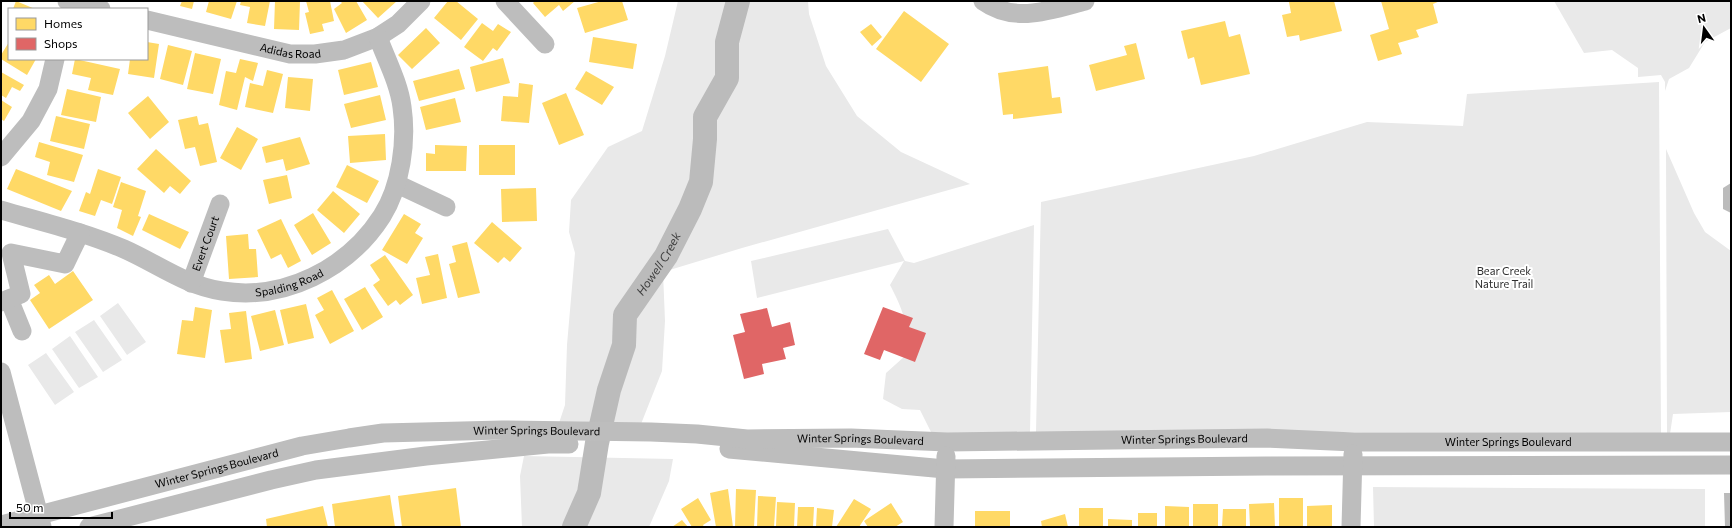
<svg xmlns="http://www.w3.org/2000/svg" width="1732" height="528" font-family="Commissioner,sans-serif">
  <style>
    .green { fill: #e9e9e9 }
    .water { fill: #bbb }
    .homes { fill: #ffd966 }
    .shops { fill: #e06666 }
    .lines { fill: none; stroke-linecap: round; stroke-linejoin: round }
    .river { stroke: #bbb; stroke-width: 24 }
    .minor { stroke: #bdbdbd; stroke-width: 19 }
    .labels { text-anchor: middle; stroke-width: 4; stroke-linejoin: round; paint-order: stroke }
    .street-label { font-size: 11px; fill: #000; stroke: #fff }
    .park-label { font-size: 11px; fill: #2e2e2e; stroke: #fff }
    .water-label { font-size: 12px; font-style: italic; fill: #3f3f3f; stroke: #fff }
  </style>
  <rect width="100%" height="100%" fill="#fff"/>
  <path class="green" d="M678 1H808L809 14 826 66 857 116 901 152 970 184 742 248 663 272 665 321 662 371 641 424 559 423 565 405 567 345 575 253 569 232 571 200 608 147 642 131 665 56Z
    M1554 1H1731V28L1705 42 1689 68 1669 79 1665 91V82L1661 75 1638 77V68L1612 50 1584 53Z
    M1659 82 1661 433 1036 432 1041 202 1254 156 1367 122 1463 126 1467 94Z
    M1666 149 1694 213 1705 232 1731 251V412L1673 414 1670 434H1667Z
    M1034 225 1030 433 932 434 920 410 902 409 883 399 886 373 905 356C908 324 905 314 890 285L904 261 757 298 751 261 888 229 905 261 914 263Z
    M118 303 146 342 127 355 100 316Z
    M94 320 122 360 103 372 75 332Z
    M70 336 98 377 79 388 52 349Z
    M46 353 74 392 55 405 28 365Z
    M524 456 673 459 669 481 649 527H522L520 476Z
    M1373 487 1705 489V527H1374Z"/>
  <path class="water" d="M1731 183V213L1723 209V188Z
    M1724 493H1731V527H1725Z"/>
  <path class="homes" d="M16 1 35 9H13Z
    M182 1H194L192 9 180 6Z
    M209 1H237L231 19 206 12Z
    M241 1H270L265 26 247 23 250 7 240 5Z
    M275 1H300L299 30 274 29Z
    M306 1H330L334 21 322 24 324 31 310 34 305 13 309 12Z
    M340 1H356L367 20 346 33 334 9 342 3Z
    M362 1H397L378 18Z
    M448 1H456L478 19 461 40 434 18Z
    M535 1H575L563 11 559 5 545 17 533 3Z
    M602 1H622L628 20 585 33 577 8Z
    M1295 1H1334L1342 31 1300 41 1299 35 1287 37 1282 15 1291 13 1289 2Z
    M1381 1H1440L1433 4 1438 23 1416 30 1419 37 1398 43 1402 54 1378 61 1370 35 1389 29Z
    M904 11 949 44 921 82 876 49Z
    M1225 21 1229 37 1240 34 1250 74 1201 85 1194 57 1188 59 1181 31Z
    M482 23 493 31 498 24 511 32 497 51 493 48 483 61 464 47Z
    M871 24 882 37 872 46 860 32Z
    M426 28 440 43 412 69 398 55Z
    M593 37 637 44 633 69 589 62Z
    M9 42V59H36L27 75 1 59V55Z
    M147 42 159 44 154 78 128 74 130 59H147Z
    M1136 43 1145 79 1096 91 1089 65 1127 55 1124 46Z
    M168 45 192 51 183 85 160 79Z
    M195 53 221 59 213 94 187 89Z
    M503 58 510 83 476 92 470 67Z
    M75 59 120 69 113 95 88 90 91 78 72 74Z
    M240 59 258 63 253 81 245 77 237 110 219 105 226 71 236 73Z
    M371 62 378 87 344 95 338 70Z
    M1048 66 1052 98 1060 97 1062 113 1013 119V114L1003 115 998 73Z
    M459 69 465 89 419 101 413 81Z
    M267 70 283 74 273 113 245 107 250 83 263 86Z
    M586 71 614 87 602 105 575 89Z
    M1 72 24 85 20 91 12 87 6 98 1 95Z
    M288 77 313 79 310 111 285 108Z
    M519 83 533 85 529 123 501 121 503 96 518 97Z
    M67 89 101 97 96 122 61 115Z
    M566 93 584 135 559 145 542 103Z
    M380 95 386 120 351 128 344 104Z
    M148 96 169 122 150 139 128 113Z
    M455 98 461 122 426 130 420 107Z
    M1 100 12 107 4 121 1 119Z
    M56 116 90 124 84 149 50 141Z
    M197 116 199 125 208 123 217 162 200 166 195 147 185 149 178 120Z
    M237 127 258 139 241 170 220 158Z
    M385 134 386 160 350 163 348 136Z
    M300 137 310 164 286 171 283 159 266 163 262 147Z
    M39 142 83 155 74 182 47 175 50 162 35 157Z
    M435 145 467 146 466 171H426V153L435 154Z
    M479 145H515V175H479Z
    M156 149 191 181 180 194 170 186 164 193 137 169Z
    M347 165 379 181 367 203 336 187Z
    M16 169 72 191 61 211 7 189Z
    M98 169 121 177 112 204 101 200 95 216 79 211 86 192 90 194Z
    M287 175 292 198 269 204 263 180Z
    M121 182 146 191 138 216 141 217 133 236 117 228 122 210 113 207Z
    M536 188 537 221 502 222 501 189Z
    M333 191 360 214 344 233 317 210Z
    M313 213 331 243 312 255 294 225Z
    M149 214 189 232 180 249 142 230Z
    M404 214 421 224 415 233 423 238 407 264 382 250Z
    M281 219 301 261 288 268 281 254 271 259 257 230Z
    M492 222 522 248 510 262 504 257 498 263 474 243Z
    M248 234 249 249H256L258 277 229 279 226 236Z
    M467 242 480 293 458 298 449 264 456 262 452 246Z
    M438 254 447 298 422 304 416 278 430 275 425 257Z
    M385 255 413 295 400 305 396 300 388 306 373 285 380 280 370 265Z
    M73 271 93 300 49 329 30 300 40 293 34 285 49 275 55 284Z
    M365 287 383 317 362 330 344 299Z
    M332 290 354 331 330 344 315 315 324 310 317 298Z
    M306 304 314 338 288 344 280 310Z
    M195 307 212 310 205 358 177 354 182 320 193 321Z
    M275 310 284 345 260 351 251 316Z
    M246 311 252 359 225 363 220 330 231 329 229 313Z
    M456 488 461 527H402L398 496Z
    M728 489 733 527H716L710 493Z
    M736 489 756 490 754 527H735Z
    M390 495 395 527H335L332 504Z
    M758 496 776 497 774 527H757Z
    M698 498 711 520 703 525 704 527H692L681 509Z
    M1279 498H1303V527H1279Z
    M854 499 871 509 859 527H836Z
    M777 502 795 503 794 527H776Z
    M891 503 903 522 895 527H868L864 521Z
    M1274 503 1275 527H1250L1249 504Z
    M1193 504H1218V527H1193Z
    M1332 505V527H1307V506Z
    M323 506 328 527H267L266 519Z
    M1165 506 1189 507V527H1165Z
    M798 507H814L813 527H797Z
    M817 508 834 510 832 527H816Z
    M1079 508H1103V527H1079Z
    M1223 509H1246V527H1222Z
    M975 511H1010V527H975Z
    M1138 513H1157V527H1138Z
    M1065 514 1068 527H1042L1041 521Z
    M1108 519 1132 520V527H1108Z
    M682 520 688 527H672Z"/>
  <path class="shops" d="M883 307 913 318 909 327 926 333 915 362 884 350 880 360 864 354Z
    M767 308 772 327 790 322 795 345 783 348 786 359 762 364 764 374 744 379 733 335 745 332 740 314Z"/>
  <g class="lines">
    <path class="river" id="s1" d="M574 527 589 493 597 443 609 390 624 345 625 315 666 256 690 209 701 182 705 139V117L727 78V42L738 1"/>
    <g class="minor">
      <path d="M67 1 101 9"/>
      <path d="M505 1 545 44"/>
      <path d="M983 1C1015 24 1051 10 1085 1"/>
      <path id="s2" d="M147 20 290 54H315L344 50 378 37 398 24 421 1"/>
      <path d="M1 157 31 121 48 89 55 59"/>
      <path d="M397 184 446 207"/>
      <path id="s3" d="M1 210C42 222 84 232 124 249 156 263 186 286 222 291 284 301 348 269 382 216 401 186 407 141 402 107 399 83 386 59 378 37"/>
      <path id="s4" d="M191 283 220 204"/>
      <path d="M9 299 22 331"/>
      <path d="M1 302 21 294 11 253 65 264 80 233"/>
      <path d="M1 372 42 527"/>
      <path d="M729 449 945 469 1266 466 1731 465"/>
      <path id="s5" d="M1 525 302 446 349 438 383 433 502 430 651 432 697 434 747 439 851 438 947 442 1267 438 1354 442H1731"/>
      <path d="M89 527 271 480 316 470 426 456 548 444H569"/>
      <path d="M944 527 946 456"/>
      <path d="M1351 527 1353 454"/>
    </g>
  </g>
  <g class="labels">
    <g class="street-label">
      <text dy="4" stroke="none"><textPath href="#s2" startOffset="147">Adidas Road</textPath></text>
      <text dy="4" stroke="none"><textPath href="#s4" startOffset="42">Evert Court</textPath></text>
      <text dy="4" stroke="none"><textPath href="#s3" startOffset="305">Spalding Road</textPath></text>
      <text dy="4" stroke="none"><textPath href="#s5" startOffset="547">Winter Springs Boulevard</textPath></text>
      <text dy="4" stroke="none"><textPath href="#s5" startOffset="1195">Winter Springs Boulevard</textPath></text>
      <text dy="4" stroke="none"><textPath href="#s5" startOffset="871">Winter Springs Boulevard</textPath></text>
      <text dy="4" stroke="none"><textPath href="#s5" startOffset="1519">Winter Springs Boulevard</textPath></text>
      <text dy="4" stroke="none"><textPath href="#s5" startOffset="223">Winter Springs Boulevard</textPath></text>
    </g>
    <g class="park-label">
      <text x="1504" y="275">Bear Creek<tspan x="1504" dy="13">Nature Trail</tspan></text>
    </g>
    <g class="water-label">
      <text dy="4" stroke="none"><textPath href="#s1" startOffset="281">Howell Creek</textPath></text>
    </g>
  </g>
  <rect width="1732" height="528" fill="none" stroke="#000000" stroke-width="4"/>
  <rect x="8" y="8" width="140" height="52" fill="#ffffff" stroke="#999999"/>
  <rect x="16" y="18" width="20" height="12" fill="#ffd966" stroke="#999999"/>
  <text x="44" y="28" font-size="12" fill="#000000">Homes</text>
  <rect x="16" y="38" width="20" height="12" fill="#e06666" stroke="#999999"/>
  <text x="44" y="48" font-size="12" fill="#000000">Shops</text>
  <g transform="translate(1704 28) rotate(346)" stroke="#ffffff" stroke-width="3" paint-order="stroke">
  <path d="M0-3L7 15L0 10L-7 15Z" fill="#000000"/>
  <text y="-6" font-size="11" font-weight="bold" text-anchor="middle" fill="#000000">N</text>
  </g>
  <path d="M10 512v6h102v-6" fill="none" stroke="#000000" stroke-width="2"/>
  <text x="16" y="512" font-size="12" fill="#000000" stroke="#ffffff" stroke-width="3" paint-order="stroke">50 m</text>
</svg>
